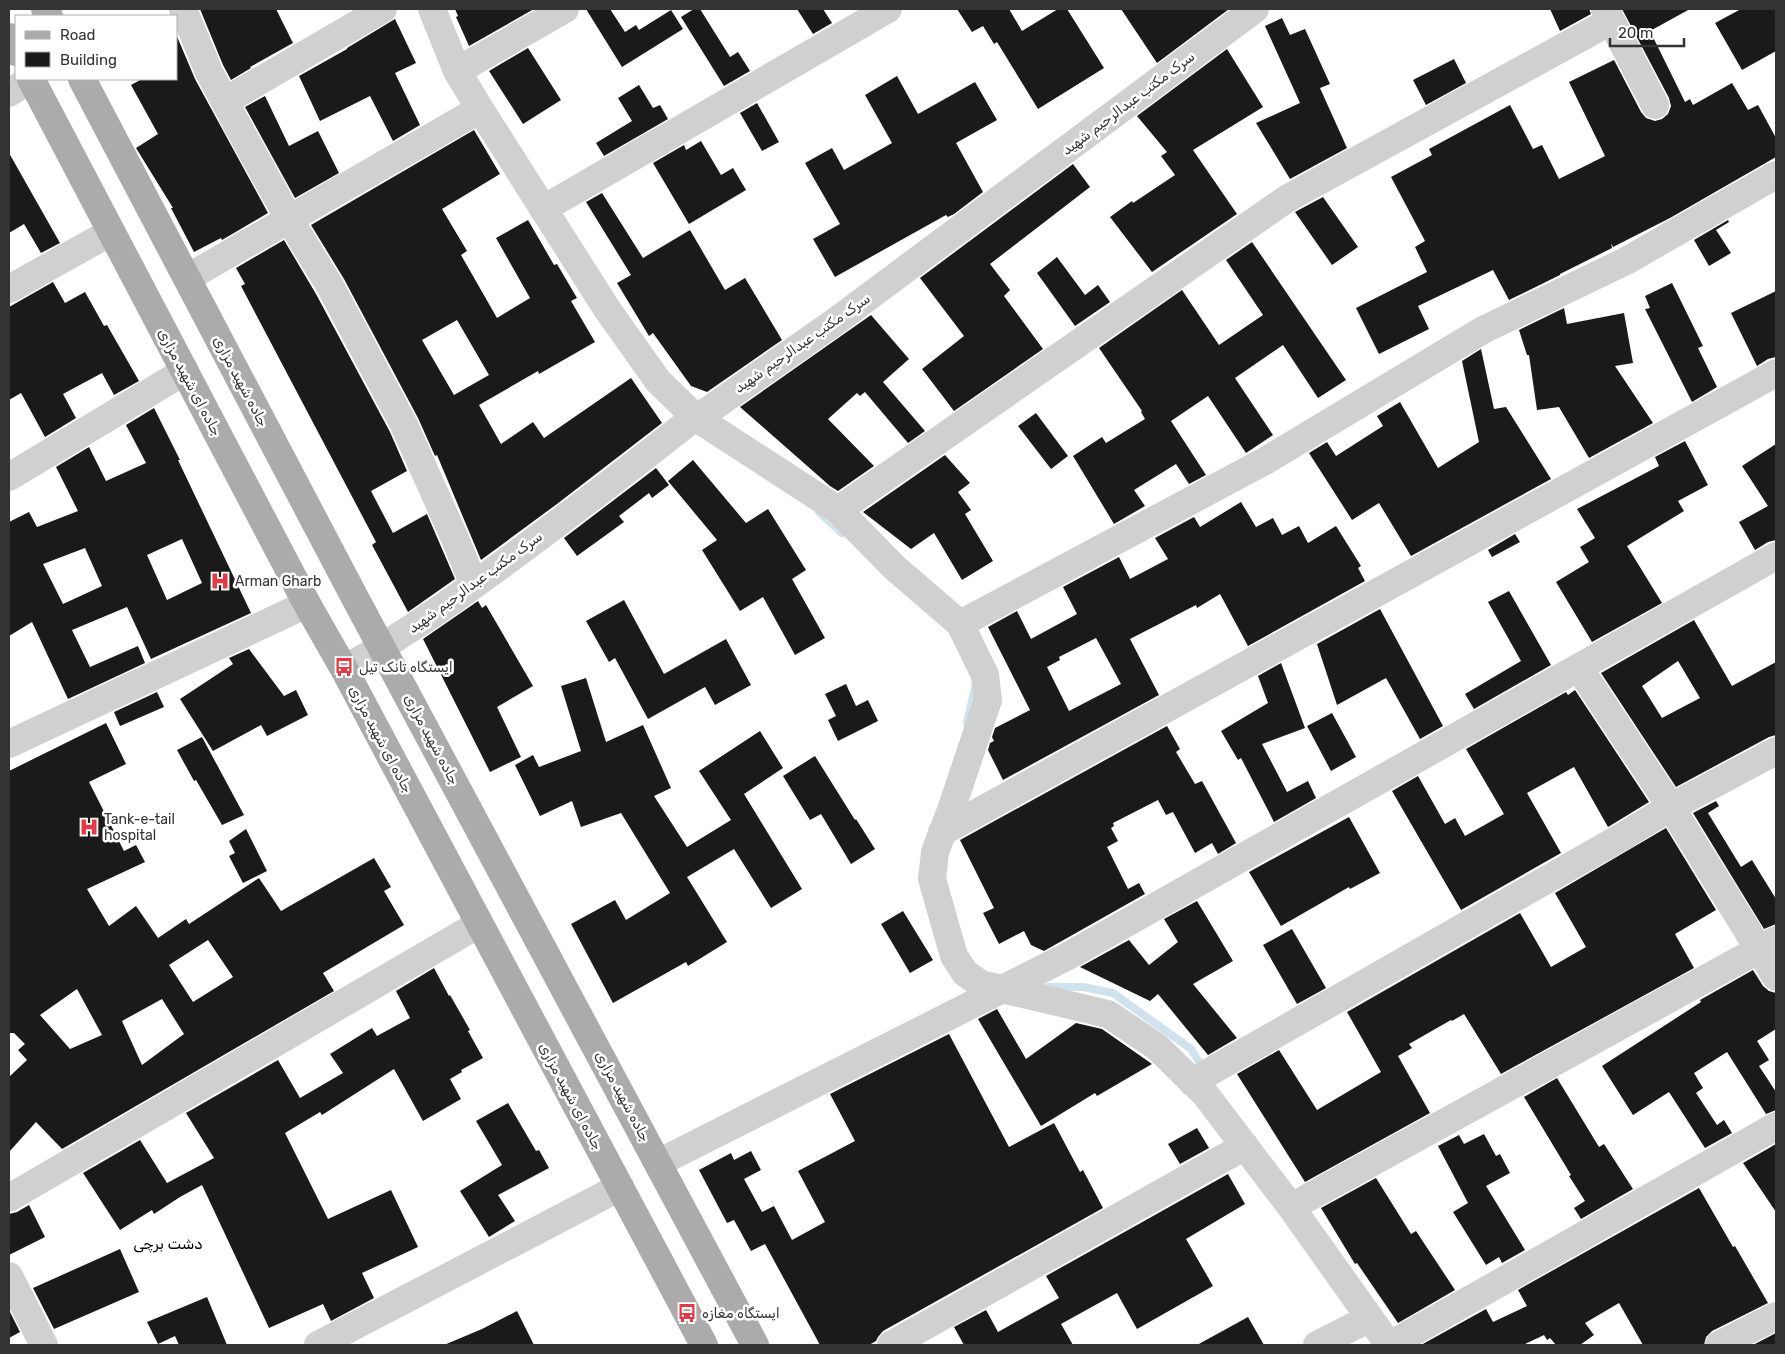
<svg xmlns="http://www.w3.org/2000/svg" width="1785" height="1354" font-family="Rubik,Cairo,sans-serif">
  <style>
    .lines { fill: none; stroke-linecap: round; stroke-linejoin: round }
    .stream { stroke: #cfe2ee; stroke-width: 8 }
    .building { fill: #1a1a1a; fill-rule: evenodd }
    .minor { stroke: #d0d0d0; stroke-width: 28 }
    .major { stroke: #ababab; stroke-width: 28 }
    .labels { text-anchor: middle; stroke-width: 5; stroke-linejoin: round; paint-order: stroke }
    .street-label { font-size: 14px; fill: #333; stroke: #fff }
    .poi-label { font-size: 14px; fill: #333; stroke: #fff; text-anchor: start }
    .neighbourhood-label { font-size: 15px; fill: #000; stroke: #fff }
  </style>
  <rect width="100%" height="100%" fill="#fff"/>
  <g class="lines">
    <path class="stream" d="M819 512 842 533
      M967 723 976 683
      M1048 987H1083L1113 993 1191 1049 1204 1070"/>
  </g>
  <path class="building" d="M200 9H276L293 43 250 67 251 68 231 80 223 65Z
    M455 9H534L469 46 456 17 458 16Z
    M586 9H610L625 32 636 25 639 30 671 10 683 29 622 67Z
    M694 9H700L730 57 738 52 750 71 724 86 681 17Z
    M797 9H823L832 23 813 34Z
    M957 9H1009L1022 31 1058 9H1067L1104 68 1038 109 997 42 994 44 983 26 972 32Z
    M1121 9H1229L1157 63Z
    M1550 9H1589L1591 14 1560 31Z
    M1622 9H1690L1650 31 1685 102 1690 99 1693 105 1732 83 1748 110 1758 105 1776 138V157L1670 218 1613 247 1611 243 1612 248 1560 274V275L1509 300 1493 270 1418 306 1429 329 1379 354 1356 308 1427 272 1415 247 1425 241 1391 177 1432 155 1429 149 1510 105 1533 149 1542 145 1559 179 1605 156 1569 82 1614 60 1641 112 1646 118 1655 121 1662 119 1668 114 1671 106 1669 98Z
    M1741 9H1776V51L1742 70 1715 23Z
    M1282 18 1290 35 1305 29 1330 84 1320 88 1347 148 1290 179 1256 123 1300 103 1265 26Z
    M395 19 416 63 395 73 420 125 393 141 370 96 320 121 299 76 347 49V48Z
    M176 34 195 79 268 213 222 240 221 238 194 252 171 208H173L136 148 158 134 131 85 142 79H176Z
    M528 48 561 100 523 124 489 71Z
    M1227 49 1263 107 1193 150 1237 214 1152 272 1110 217 1132 201 1133 203 1175 175 1161 156 1167 152 1137 116Z
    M1454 59 1466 83 1426 105 1413 80Z
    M897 76 918 114 975 82 997 120 956 143 983 192 954 214 948 217 946 215 835 277 813 239 840 224 805 163 832 148 844 170 892 143 865 95Z
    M639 85 653 108 660 105 668 119 604 156 596 143 632 121 618 98Z
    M265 96 289 146 318 131 339 173 295 198 245 107Z
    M757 103 779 142 762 151 740 113Z
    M474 130 500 174 442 209 467 251 461 255 497 318 530 298 496 238 528 220 554 265 557 264 577 298 571 301 595 342 539 374 538 371 479 405 501 444 533 422 544 438 631 378 662 423 557 504 481 560 437 455 435 456 418 418 344 279 311 225ZM457 320 489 375 454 395 422 340Z
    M701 141 721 175 733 168 746 190 689 224 653 163 684 145 686 150Z
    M9 153 60 243 41 253 24 224 9 233Z
    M1073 164 1090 187 990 264 1010 290 1004 296 1043 349 954 411 922 369 964 336 920 278Z
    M602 193 643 258 690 230 725 290 745 278 782 340 707 392 691 386 653 333 649 336 617 283 631 275 586 202Z
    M1323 197 1358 247 1332 265 1295 212Z
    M1728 220 1729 222 1716 230 1731 253 1709 266 1694 240Z
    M284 240 316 294 390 432 407 471 371 491 393 533 427 514 455 579 408 612 372 545 376 542 241 286 245 284 236 268Z
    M1252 242 1346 380 1318 398 1283 345 1235 378 1273 435 1246 453 1208 396 1171 421 1206 475 1189 484 1176 464 1134 490 1145 506 1114 524 1073 456 1102 437 1106 443 1145 419 1141 412 1142 411 1099 348 1182 290 1219 345 1263 315 1226 260Z
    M1057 257 1085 295 1098 285 1110 302 1075 326 1037 273Z
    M53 282 65 303 85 292 104 326 107 325 139 381 114 395 102 373 63 394 76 418 45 437 21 393 9 400V307Z
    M1672 283 1703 346 1698 348 1717 387 1692 402 1645 309 1650 308 1645 296Z
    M1776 291V357L1768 359 1757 366 1731 313Z
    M1564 308 1567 324 1624 313 1633 363 1615 366 1653 423 1589 458 1559 407 1537 410 1529 355H1527L1519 330Z
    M871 315 909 359 883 382 925 431 908 443 865 392 860 396 857 393 828 419 874 466 838 491 830 486 740 407Z
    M1481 349 1494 409 1506 407 1551 479 1411 556 1379 503 1352 520 1309 453 1327 442 1336 456 1383 426 1377 416 1400 402 1438 468 1479 442 1462 361Z
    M154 408 180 460H178L251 613 151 659 127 607 72 630 90 667 138 646 145 663 68 699 32 622 9 636V522L29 512 37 527 78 511 56 467 89 447 106 481 146 463 126 425ZM182 539 202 583 167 600 147 555ZM85 548 102 586 63 604 43 564Z
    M1036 413 1068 456 1051 469 1018 426Z
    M1685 441 1708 485 1678 501 1684 511 1627 546 1662 603 1592 642 1556 582 1589 562 1580 547 1595 538 1577 509 1659 466 1655 457Z
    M1776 444V540L1768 542 1755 550 1739 522 1768 506 1742 466Z
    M945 455 970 483 958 492 971 510 965 514 993 561 962 580 934 533 911 549 863 512Z
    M693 460 746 523 768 509 806 570 792 579 825 638 795 655 763 597 740 611 702 550 717 540 668 481Z
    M656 468 669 485 652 498 649 493 619 516 624 522 577 556 564 538Z
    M1241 502 1256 527 1273 518 1282 535 1299 526 1308 543 1336 526 1361 566 1358 568 1365 581 1248 646 1220 594 1197 608 1196 605 1130 639 1159 695 1003 780 988 750 990 743 994 741 992 737 995 728 1030 710 988 627 1017 611 1031 639 1077 614 1063 587 1119 557 1130 579 1168 559 1155 538 1194 517 1200 527ZM1096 638 1121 684 1069 711 1047 667 1060 660 1059 657Z
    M1515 534 1520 542 1492 557 1488 550Z
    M1509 591 1551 665 1474 709 1465 694 1521 661 1488 602Z
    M624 600 664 674 726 639 751 685 715 705 705 687 648 719 615 658 609 662 586 621Z
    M478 601 482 608 486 605 533 686 497 707 521 757 490 772 423 639Z
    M1380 609 1443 726 1420 739 1386 678 1337 705 1317 644Z
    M1694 620 1732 686 1776 662V735L1769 737 1676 787 1601 673ZM1678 661 1700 698 1662 718 1642 686Z
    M249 649 284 696 296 690 308 715 267 736 261 725 213 751 180 699 233 664 229 658Z
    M1281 663 1305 728 1262 744 1287 792 1308 781 1316 798 1274 822 1241 758 1238 760 1221 731 1268 703 1258 676Z
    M586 678 606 742 643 725 671 788 654 796 687 847 731 820 699 771 760 731 783 768 744 794 802 889 771 908 734 849 687 877 727 942 688 966 686 962 613 1003 571 924 615 900 626 920 670 893 621 813 581 827 572 801 540 816 515 765 533 755 539 767 581 751 561 686Z
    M846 684 856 706 868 700 878 721 838 741 828 720 836 716 825 694Z
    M1575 690 1649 802 1608 827 1574 767 1527 793 1561 853 1461 910 1392 791 1418 776 1445 824 1455 818 1465 836 1504 814 1466 749 1566 692 1568 695Z
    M157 692 164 707 120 726 114 712Z
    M1332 713 1356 757 1331 771 1307 726Z
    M106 723 126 764 89 782 124 851 136 845 145 862 87 889 109 926 136 906 158 938 186 919 189 924 259 878 281 911 374 858 391 887 384 891 404 925 323 973 334 991 62 1149 36 1122 9 1152V1077L27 1060 18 1050 25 1044 14 1033H9V771ZM208 940 233 977 193 1002 169 965ZM77 989 102 1035 70 1049 40 1015ZM162 999 184 1034 142 1065 122 1021Z
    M1167 726 1180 749 1176 752 1195 784 1202 781 1236 843 1218 854 1212 843 1195 853 1173 812 1166 815 1158 800 1113 823 1114 826 1111 828 1118 841 1107 847 1128 889 1139 883 1145 894 1044 951 1031 945 1024 931 999 944 983 913 994 908 960 840Z
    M202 737 244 815 222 825 196 780 194 781 177 750Z
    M815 756 855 820 856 819 875 849 851 864 821 814 810 820 783 776Z
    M1716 801 1719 806 1708 813 1741 867 1752 860 1776 899V924L1764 929 1693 813Z
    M1349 817 1380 873 1350 889 1349 887 1281 926 1249 872Z
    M1666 828 1716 910 1675 934 1694 968 1501 1074 1464 1014 1452 1021 1451 1020 1409 1044 1412 1048 1398 1056 1430 1113 1305 1182 1237 1074 1279 1050 1317 1110 1381 1072 1347 1012 1520 913 1551 967 1586 947 1555 893Z
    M246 829 267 871 243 883 229 856 235 853 229 841Z
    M1197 901 1233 961 1193 984 1237 1038 1208 1055 1158 994 1150 1001 1080 967 1129 940 1149 965 1178 942 1164 919Z
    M903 911 933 960 910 973 881 924Z
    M1292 929 1326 988 1297 1004 1263 945Z
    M434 968 449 996 450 995 470 1030 468 1031 483 1058 461 1070 462 1072 450 1079 461 1099 423 1121 394 1069 322 1115 320 1112 285 1133 328 1219 391 1190 418 1247 362 1273 374 1298 331 1321 323 1304 269 1328 202 1185 180 1197 154 1214 152 1210 120 1230 83 1173 140 1140 167 1183 214 1158 186 1113 278 1060 300 1098 343 1073 330 1054 372 1028 377 1036 410 1018 396 991Z
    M1753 970 1763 986 1769 991 1776 993V1029L1757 1041 1769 1060 1759 1066 1776 1092V1110L1766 1114 1727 1052 1694 1073 1703 1088 1696 1093 1717 1125 1724 1120 1732 1133 1705 1148 1669 1092 1633 1115 1602 1066 1701 1002 1700 1000Z
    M997 1009 1026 1059 1076 1023 1102 1029 1152 1064 1097 1096 1095 1093 1041 1126 978 1019Z
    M949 1034 1009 1147 1054 1123 1080 1172 1083 1170 1103 1208 883 1331 878 1337 876 1341 869 1345H820L765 1244 751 1251 734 1220 727 1223 699 1170 731 1153 734 1160 751 1151 761 1170 744 1179 762 1212 774 1206 792 1240 825 1222 798 1171 855 1141 830 1094Z
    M1557 1078 1599 1147 1604 1144 1633 1189 1581 1219 1574 1208 1585 1201 1569 1176 1571 1175 1524 1097Z
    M508 1103 536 1151 539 1150 549 1168 498 1195 515 1221 489 1237 460 1191 502 1165 476 1121Z
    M1197 1128 1209 1148 1180 1164 1168 1144Z
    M1484 1134 1496 1156 1500 1154 1510 1173 1486 1186 1525 1250 1502 1263 1499 1257 1486 1265 1453 1212 1468 1203 1438 1146 1459 1135 1464 1144Z
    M1776 1144V1212L1743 1163Z
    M1228 1174 1245 1204 1186 1239 1213 1286 1137 1329 1117 1293 1061 1324 1073 1345H964L954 1327 986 1310 998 1332 1059 1298 1046 1276Z
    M1376 1178 1411 1234 1416 1231 1455 1290 1398 1323 1357 1263 1355 1264 1321 1208Z
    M1699 1188 1733 1247 1735 1246 1768 1303 1712 1331 1706 1337 1704 1345H1643L1619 1303 1585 1323 1594 1335 1580 1345H1556L1550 1338 1547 1340 1544 1335 1523 1345H1421L1486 1309 1493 1322 1527 1306 1518 1290Z
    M29 1205 45 1237 9 1255V1214L17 1212Z
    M120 1249 139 1292 54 1329 33 1288Z
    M207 1297 227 1345H179L175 1336 158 1344 147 1322Z
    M9 1310 20 1332 9 1338Z
    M517 1311 534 1345H444L482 1329Z
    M1248 1317 1264 1345H1197Z
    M1776 1333V1345H1753Z"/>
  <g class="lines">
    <path class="minor" d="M183 9 209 72 241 132 289 219 330 286 404 425 456 541 474 585
      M432 9 457 71 480 109 607 309 658 381 695 417 838 510 895 568 960 624 985 675 988 700 951 810 935 852 932 879 954 956 965 973 981 984 1108 1014 1157 1047 1205 1094 1291 1207 1389 1345
      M1605 9 1655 105
      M457 71 565 9
      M9 93 31 79
      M225 101 383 9
      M543 209 888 9
      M187 278 480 109
      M9 289 111 232
      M9 477 185 371
      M838 510 1288 198 1611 21
      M960 624 1265 461 1483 330 1626 261 1776 175
      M1579 668 1671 807 1776 977
      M344 669C407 634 465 592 523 549 581 506 638 462 695 417L709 410 836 321 1255 9
      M9 744 307 604
      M942 832 1776 373
      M1192 1082 1625 835 1671 807 1776 751
      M658 1163 1068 956 1776 556
      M9 1198 479 924
      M1291 1207 1776 940
      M9 1276 44 1345
      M318 1345 620 1187
      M891 1345 1245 1146
      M1317 1345 1370 1318
      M1390 1345 1776 1126
      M1719 1345 1776 1316"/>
    <path class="major" d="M45 9 49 16
      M9 37 16 52
      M31 79 307 604 344 669 704 1345
      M82 79 354 596 755 1345"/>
  </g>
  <defs>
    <g id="hospital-bare" transform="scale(1.5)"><path d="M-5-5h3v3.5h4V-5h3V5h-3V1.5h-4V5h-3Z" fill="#e63946" stroke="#fff" stroke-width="2.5" paint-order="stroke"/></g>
    <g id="bus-bare" transform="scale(1.5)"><path d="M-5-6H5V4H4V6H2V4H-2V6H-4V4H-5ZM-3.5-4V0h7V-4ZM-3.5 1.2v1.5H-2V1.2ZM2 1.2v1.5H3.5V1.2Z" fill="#e63946" stroke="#fff" stroke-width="2.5" paint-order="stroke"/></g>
  </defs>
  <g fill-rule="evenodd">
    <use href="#hospital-bare" x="220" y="581"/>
    <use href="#bus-bare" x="344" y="667"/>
    <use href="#hospital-bare" x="89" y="827"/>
    <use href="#bus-bare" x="687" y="1313"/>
  </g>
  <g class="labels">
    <g class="street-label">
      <text transform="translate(1128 103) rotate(-37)" y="5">سرک مکتب عبدالرحیم شهید</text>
      <text transform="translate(802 343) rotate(-35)" y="5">سرک مکتب عبدالرحیم شهید</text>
      <text transform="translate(241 381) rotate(62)" y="5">جاده شهید مزاری</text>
      <text transform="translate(190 382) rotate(62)" y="5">جاده ای شهید مزاری</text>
      <text transform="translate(475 582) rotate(-36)" y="5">سرک مکتب عبدالرحیم شهید</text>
      <text transform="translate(381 739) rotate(62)" y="5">جاده ای شهید مزاری</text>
      <text transform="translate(432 739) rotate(62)" y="5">جاده شهید مزاری</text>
      <text transform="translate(571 1096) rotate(62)" y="5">جاده ای شهید مزاری</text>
      <text transform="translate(623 1096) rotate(62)" y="5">جاده شهید مزاری</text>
    </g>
    <g class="poi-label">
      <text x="235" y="586">Arman Gharb</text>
      <text x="359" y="672">ایستگاه تانک تیل</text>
      <text x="104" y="824">Tank-e-tail<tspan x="104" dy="16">hospital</tspan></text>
      <text x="702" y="1318">ایستگاه مغازه</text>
    </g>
    <g class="neighbourhood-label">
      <text x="168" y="1249">دشت برچی</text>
    </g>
  </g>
  <rect width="1785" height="1354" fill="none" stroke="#333333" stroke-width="20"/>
  <rect x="15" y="15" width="162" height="65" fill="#ffffff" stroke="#adadad"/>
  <rect x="25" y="31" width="25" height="8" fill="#ababab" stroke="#adadad"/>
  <text x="60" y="40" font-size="15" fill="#333333">Road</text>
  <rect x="25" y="52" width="25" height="15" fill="#1a1a1a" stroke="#adadad"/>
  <text x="60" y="65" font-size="15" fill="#333333">Building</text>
  <path d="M1610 38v8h74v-8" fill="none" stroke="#333333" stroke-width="2.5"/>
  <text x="1618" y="38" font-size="15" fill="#333333" stroke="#ffffff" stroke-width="4" paint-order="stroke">20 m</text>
</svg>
